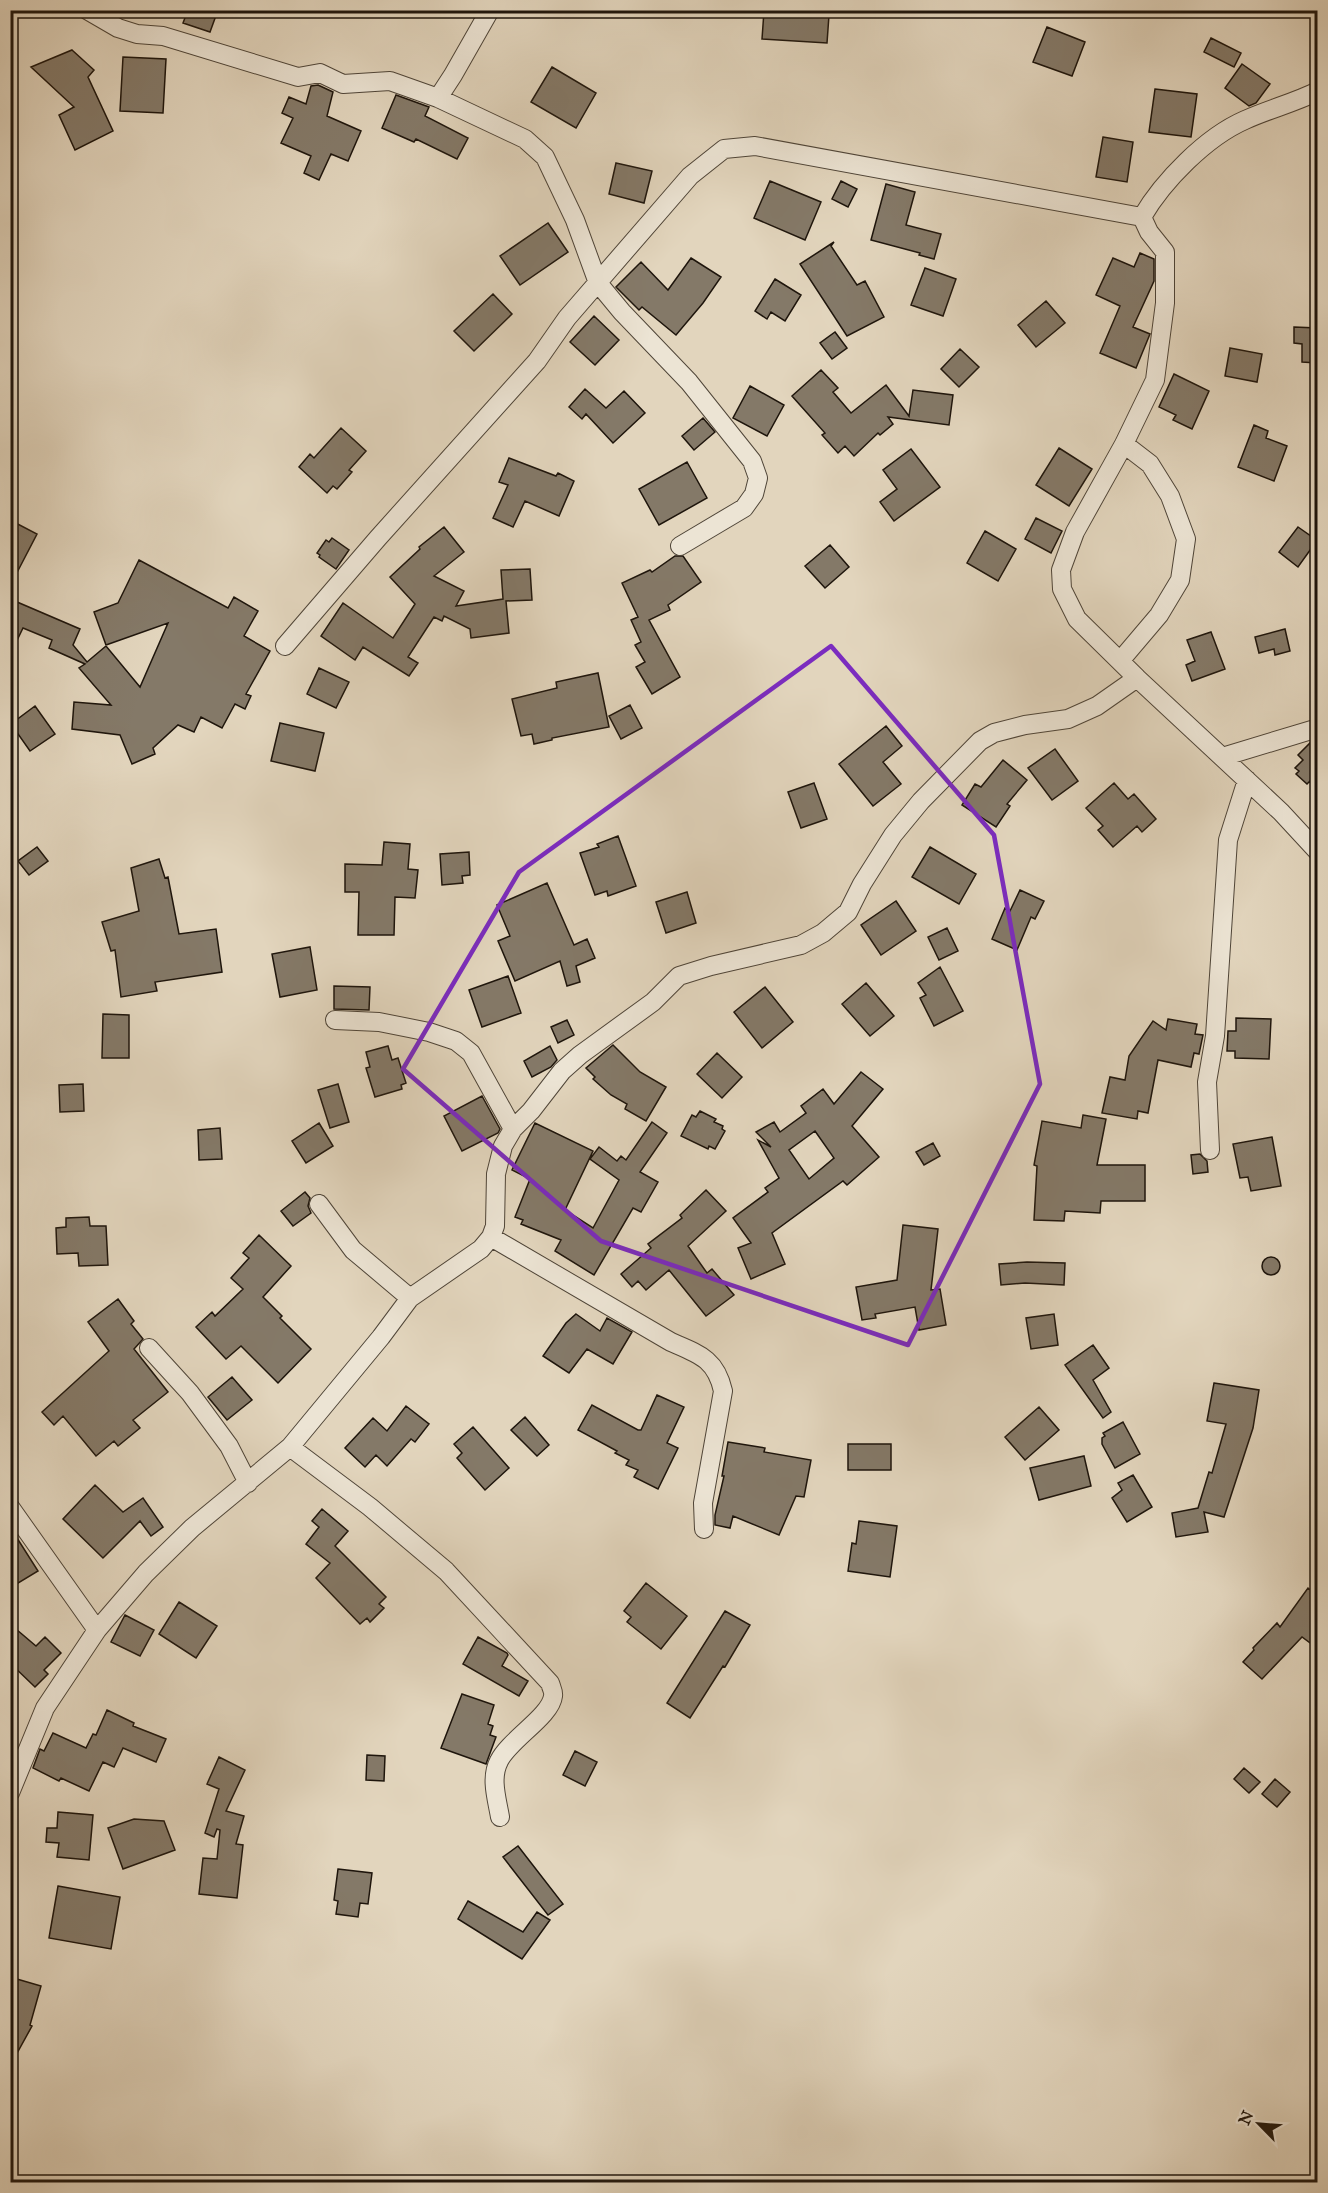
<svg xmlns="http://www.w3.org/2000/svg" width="1328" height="2193" font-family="'IM FELL Great Primer',serif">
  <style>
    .building { fill: #847968; stroke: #1e150c; stroke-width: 1.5; fill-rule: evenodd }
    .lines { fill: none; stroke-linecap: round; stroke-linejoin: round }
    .street-casing { stroke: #4f4538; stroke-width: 20 }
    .street { stroke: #ece4d4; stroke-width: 18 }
    .marked { fill: none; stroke: #7b2cbf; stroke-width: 4.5; stroke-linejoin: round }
  </style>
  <rect width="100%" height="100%" fill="#e2d5bd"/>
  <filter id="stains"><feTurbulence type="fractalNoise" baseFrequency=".00333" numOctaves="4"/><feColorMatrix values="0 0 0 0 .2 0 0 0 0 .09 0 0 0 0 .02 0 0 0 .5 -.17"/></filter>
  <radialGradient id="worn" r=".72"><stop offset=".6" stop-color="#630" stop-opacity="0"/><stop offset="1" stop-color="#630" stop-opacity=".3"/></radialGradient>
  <path class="building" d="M188 10H218L210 32 183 23Z
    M764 11 829 15 827 43 762 39Z
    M1047 27 1085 42 1072 76 1033 62Z
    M1211 38 1241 53 1234 67 1204 52Z
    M72 50 94 70 88 77 113 131 75 150 59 115 74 107 31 67Z
    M123 57 166 59 163 113 120 111Z
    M1242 64 1270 84 1256 103 1249 106 1225 88Z
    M552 67 596 93 576 128 531 102Z
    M318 85 333 92 327 116 361 131 348 161 331 154 319 180 304 173 311 156 281 143 293 118 282 113 289 97 306 104 311 86Z
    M1155 89 1197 94 1191 137 1149 132Z
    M396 95 429 107 425 116 468 138 457 159 416 139 414 142 382 128Z
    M1103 137 1133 142 1127 182 1096 177Z
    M616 163 652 171 644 203 609 194Z
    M770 181 821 202 805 240 754 218Z
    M841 181 857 189 848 207 832 199Z
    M886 184 915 192 906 225 941 234 934 259 919 255 920 253 871 240Z
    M548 223 568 252 520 285 500 256Z
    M834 242 831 246 857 285 865 281 884 317 847 336 800 264Z
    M1140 253 1154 259V281L1133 327 1150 334 1136 368 1100 353 1120 306 1096 295 1113 258 1134 267Z
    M691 258 721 277 703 303 676 335 642 307 639 310 616 287 641 262 668 290Z
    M925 268 956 279 943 316 911 305Z
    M775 279 801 295 785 321 771 312 767 319 755 311Z
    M493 294 512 314 474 351 454 331Z
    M1046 301 1065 323 1036 347 1018 325Z
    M594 316 619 340 595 365 570 342Z
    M1294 327 1317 328V363L1302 362V344L1294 343Z
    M835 332 847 348 832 359 820 343Z
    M1230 348 1262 354 1257 382 1225 376Z
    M960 349 979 367 959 387 941 369Z
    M821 370 838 388 833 392 851 413 886 385 909 416 913 390 953 395 949 425 888 417 893 424 880 435 878 433 854 456 845 446 838 453 822 435 825 433 792 396Z
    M1174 374 1209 391 1192 429 1173 420 1176 415 1159 407Z
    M750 386 784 405 767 436 733 418Z
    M585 389 606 408 624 391 645 413 613 443 586 414 582 419 569 407Z
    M703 418 715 432 694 450 682 436Z
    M1254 425 1268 431 1266 438 1287 446 1274 481 1238 467Z
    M341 428 366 451 349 470 352 472 337 489 333 486 327 493 299 467 310 454 314 458Z
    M1059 448 1092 469 1069 506 1036 485Z
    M911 449 940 487 894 521 880 502 897 489 883 470Z
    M509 458 556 476 558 473 574 481 559 516 525 501 513 527 493 518 508 485 499 482Z
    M687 462 707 498 659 525 639 489Z
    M1036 518 1062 531 1051 553 1025 539Z
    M10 520 37 534 10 586Z
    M444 527 464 552 434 576 464 591 456 606 503 599 501 570 530 569 532 600 506 601 509 633 471 638 470 629 444 616 442 621 434 617 408 657 418 663 409 676 363 647 355 660 321 636 343 603 393 638 415 604 390 577 420 549 419 547Z
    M1298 527 1315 539 1311 544 1313 546 1298 567 1279 552Z
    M985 531 1016 549 998 581 967 563Z
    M332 538 349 550 336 569 319 557 320 555 317 553 326 540 329 542Z
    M830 545 849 567 825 588 805 566Z
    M675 556H683L701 582 668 605 670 610 649 620 680 677 652 694 636 667 645 662 635 645 641 642 631 620 638 617 622 583 650 570 652 572Z
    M139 560 228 608 234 597 258 611 244 636 270 651 246 694 251 696 245 709 235 704 222 728 201 717 194 732 178 725 153 748 155 754 132 764 120 735 72 729 74 702 111 705 79 668 85 664 49 648 52 640 23 628 10 655V599L80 629 73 645 87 662 106 646 140 687 168 623 106 645 94 612 118 603Z
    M1285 629 1290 651 1275 655 1274 649 1259 653 1255 637Z
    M1211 632 1225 669 1192 681 1186 665 1195 661 1187 640Z
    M319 668 349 682 336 708 307 694Z
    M598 673 609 727 552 738V740L534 744 532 734 521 736 512 699 557 688 556 682Z
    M630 705 642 728 621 739 609 716Z
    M35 706 55 734 30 751 11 724Z
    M280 723 324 733 315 771 271 761Z
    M886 726 902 746 883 762 901 784 873 806 839 764Z
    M1317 740V788L1310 781 1307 784 1296 774 1299 771 1295 768 1303 760 1298 755 1311 742Z
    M1055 749 1078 781 1052 800 1028 768Z
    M1003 760 1027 780 1007 804 1010 806 996 827 962 805 975 784 981 787Z
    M814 783 827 819 801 828 788 792Z
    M1114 783 1128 799 1134 794 1156 819 1142 832 1137 826 1113 847 1098 830 1103 826 1086 808Z
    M618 836 636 886 608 896 607 891 595 895 580 853 599 847 597 844Z
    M384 842 410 844 408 869 418 870 415 898 395 897 394 935H358L359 892H345V864L382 865Z
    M37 847 48 861 29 875 18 861Z
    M930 847 976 874 959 904 912 877Z
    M469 852 470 875 462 876 463 883 442 885 440 854Z
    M159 859 165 878 168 877 179 934 216 929 222 972 155 982 157 991 121 997 115 950 111 951 102 922 139 911 131 868Z
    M547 883 574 945 587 939 595 958 576 966 580 982 567 986 560 961 515 981 498 941 510 936 497 905Z
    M1020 890 1044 901 1035 919 1031 917 1017 950 992 939 1005 908 1010 911Z
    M687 892 696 923 666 933 656 902Z
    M896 901 916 931 881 955 861 925Z
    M947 928 958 951 939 960 928 937Z
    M310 947 317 990 280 997 272 954Z
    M940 967 963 1011 934 1026 920 998 926 995 918 983Z
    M508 976 521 1013 482 1027 469 990Z
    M866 983 894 1016 870 1036 842 1004Z
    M334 986 370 987 369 1010 334 1009Z
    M765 987 793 1022 762 1048 734 1012Z
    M103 1014 129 1015V1058H102Z
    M1236 1018 1271 1019 1269 1059 1235 1058V1051H1227L1228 1031H1236Z
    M1168 1019 1197 1024 1195 1034 1203 1035 1199 1054 1194 1053 1191 1067 1158 1060 1148 1113 1138 1111 1137 1119 1102 1113 1110 1077 1125 1080 1129 1056 1153 1021 1166 1030Z
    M567 1020 574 1035 558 1043 551 1027Z
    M613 1045 640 1072 666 1087 646 1121 625 1109 627 1104 611 1095 593 1079 595 1077 586 1068Z
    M388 1046 392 1060 398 1058 406 1083 401 1085 402 1089 375 1097 366 1068 370 1067 366 1052Z
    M550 1046 557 1060 551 1067 532 1077 524 1061Z
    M717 1053 742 1077 722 1098 697 1074Z
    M861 1072 883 1089 852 1126 879 1157 847 1185 843 1181 772 1233 785 1264 751 1279 738 1248 751 1243 733 1218 768 1192 765 1188 779 1178 758 1140 771 1147 756 1132 774 1122 780 1132 806 1113 801 1106 823 1089 834 1104ZM815 1131 834 1158 809 1179 789 1150Z
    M83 1084 84 1111 60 1112 59 1085Z
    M338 1084 349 1122 330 1128 318 1090Z
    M482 1096 500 1129 498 1133 462 1151 444 1116Z
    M700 1111 716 1119 714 1122 723 1126 722 1129 725 1131 715 1149 709 1146 708 1149 681 1136 692 1115 696 1117Z
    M1083 1115 1106 1119 1097 1165H1145V1201H1101L1100 1213 1065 1211 1064 1221 1034 1220 1037 1166 1034 1165 1042 1121 1081 1128Z
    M652 1122 667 1133 640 1172 658 1182 641 1212 633 1208 594 1275 555 1251 561 1240 521 1224 523 1220 515 1217 530 1179 512 1170 535 1123 593 1151 565 1210 593 1228 619 1180 590 1159 599 1147 617 1161 621 1156 626 1160Z
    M319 1123 333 1146 306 1163 292 1141Z
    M220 1128 222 1159 199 1160 198 1130Z
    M1272 1137 1281 1186 1251 1191 1248 1177 1240 1178 1233 1144Z
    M933 1143 940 1156 924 1165 916 1152Z
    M1200 1154 1207 1161 1208 1172 1193 1174 1191 1155Z
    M706 1190 726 1211 688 1246 707 1273 712 1269 734 1295 706 1316 669 1270 646 1290 638 1281 632 1287 621 1274 651 1248 648 1244 682 1218 680 1215Z
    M305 1192 310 1198 308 1206 311 1213 293 1226 281 1211Z
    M89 1217 90 1226H106L108 1265 79 1266 78 1253 57 1254 56 1228 66 1227V1218Z
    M903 1225 938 1229 931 1290 940 1289 946 1325 919 1330 915 1307 875 1314 876 1318 862 1320 856 1287 897 1280Z
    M259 1235 291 1266 263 1297 282 1316 280 1318 311 1349 278 1383 241 1346 226 1359 196 1327 212 1312 215 1316 243 1289 231 1278 249 1258 243 1253Z
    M1262 1266a9 9 0 1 1 18 0a9 9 0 1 1-18 0Z
    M1027 1262 1065 1263 1064 1285 1025 1283 1001 1285 999 1264Z
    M118 1299 134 1321 131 1324 143 1339 134 1349 168 1392 133 1420 140 1428 118 1446 114 1441 96 1456 63 1416 54 1425 42 1412 109 1351 88 1322Z
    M576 1314 600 1331 607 1318 632 1332 613 1364 587 1349 569 1373 543 1356 566 1323Z
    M1054 1314 1058 1345 1031 1349 1026 1318Z
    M1093 1345 1109 1368 1093 1380 1111 1412 1103 1418 1065 1365Z
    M232 1377 252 1400 227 1420 208 1397Z
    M1214 1383 1259 1390 1253 1428 1224 1517 1204 1512 1208 1532 1176 1537 1172 1513 1198 1508 1209 1472 1212 1473 1226 1424 1207 1421Z
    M657 1395 684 1407 667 1443 678 1448 658 1489 634 1477 638 1470 626 1465 629 1460 615 1453 617 1451 578 1430 592 1405 638 1430H641Z
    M406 1406 429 1424 415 1442 411 1439 387 1466 376 1455 365 1467 345 1448 373 1418 387 1431Z
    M1039 1407 1059 1430 1025 1460 1005 1437Z
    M525 1417 549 1445 537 1456 511 1430Z
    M1123 1422 1140 1454 1115 1468 1102 1444V1438L1105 1436 1103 1433Z
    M473 1427 509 1468 485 1490 457 1458 462 1453 454 1444Z
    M728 1442 765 1448 764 1452 811 1460 804 1497 796 1496 779 1535 733 1516 730 1528 715 1525V1515L724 1476H722Z
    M848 1444H891V1470H848Z
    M1084 1456 1091 1486 1039 1500 1030 1468Z
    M1133 1475 1152 1507 1127 1522 1112 1498 1122 1490 1118 1483Z
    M95 1485 123 1512 143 1498 163 1527 151 1536 140 1521 103 1558 63 1519Z
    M322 1509 348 1531 335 1546 386 1597 379 1604 384 1608 370 1622 367 1618 360 1624 316 1578 330 1563 306 1544 319 1527 312 1521Z
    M859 1521 897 1526 890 1577 848 1571 852 1543 856 1544Z
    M10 1527 38 1571 10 1588Z
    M646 1583 687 1616 661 1649 627 1622 631 1617 624 1611Z
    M1308 1588 1317 1595V1648L1302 1637 1262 1679 1243 1662 1254 1650 1253 1648 1277 1623 1280 1627Z
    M179 1602 217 1626 196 1658 159 1634Z
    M725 1611 750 1625 725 1667 723 1666 690 1718 667 1703Z
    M125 1615 154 1630 140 1656 111 1642Z
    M10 1624 36 1646 45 1637 61 1653 44 1670 48 1674 35 1687 10 1663Z
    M478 1637 507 1653 508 1655 502 1666 528 1681 519 1696 463 1664Z
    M462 1694 494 1705 488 1724 493 1726 490 1735 496 1737 486 1764 441 1748Z
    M107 1710 134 1723 133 1726 166 1739 156 1762 123 1748 114 1767 103 1762 89 1791 61 1778 59 1781 33 1768 40 1749 44 1751 53 1733 86 1748 93 1734 96 1735Z
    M575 1751 597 1762 585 1786 563 1775Z
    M367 1755 385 1756 384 1781 366 1780Z
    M219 1757 245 1770 226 1811 244 1816 236 1844 243 1845 237 1898 199 1894 203 1858 217 1859 220 1830 217 1829 214 1837 205 1833 219 1789 207 1784Z
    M1244 1768 1260 1782 1249 1793 1234 1779Z
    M1275 1779 1290 1792 1277 1807 1262 1794Z
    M58 1812 93 1815 89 1860 57 1857 59 1843 46 1842 47 1828H57Z
    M134 1819 164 1821 175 1850 123 1869 108 1828Z
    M518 1846 563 1904 548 1915 503 1857Z
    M338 1869 372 1873 368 1904 360 1903 358 1917 336 1914 338 1901 334 1900Z
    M58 1886 120 1897 111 1949 49 1938Z
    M468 1901 523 1932 537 1912 550 1920 522 1959 458 1919Z
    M10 1977 41 1986 30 2025 32 2026 10 2066Z"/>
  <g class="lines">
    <g class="street-casing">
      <path id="street" d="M87 10 118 28 137 34 163 36 298 77 320 73 343 84 390 81 438 98 525 139 545 157 575 220 598 283 622 312 689 382 752 461 758 478 754 494 744 508 680 546
        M1318 91C1294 103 1269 109 1245 120 1206 137 1163 181 1142 217L1149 232 1165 252V303L1155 380 1124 444 1075 532 1061 570 1062 589 1077 619 1137 678 1281 812 1318 852
        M438 98 453 75 490 10
        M285 646 378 538 537 361 567 318 690 176 724 149 755 146 1142 217
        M1120 661 1159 615 1180 580 1186 539 1170 496 1150 464 1124 444
        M1222 757 1318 728
        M335 1020 379 1022 429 1032 456 1041 471 1053 513 1129
        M1210 1150 1207 1082 1215 1036 1228 840 1247 780
        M319 1204 353 1250 410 1298
        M491 1237 671 1342C699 1354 716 1359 723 1391L703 1503 704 1529
        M149 1348 190 1393 229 1446 248 1483
        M290 1447 370 1507 446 1571 550 1683C551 1687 554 1692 553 1696 551 1716 509 1740 499 1761 490 1778 497 1799 500 1817
        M10 1507 97 1630
        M10 1793 45 1708 97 1630 146 1573 192 1528 290 1447 381 1337 410 1298 481 1249 491 1237 495 1226 496 1174 503 1146 513 1129 531 1111 562 1071 580 1055 653 1002 679 976 711 966 801 945 823 933 848 912 862 884 893 835 921 801 980 741 994 733 1025 725 1068 719 1097 706 1137 678"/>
    </g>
    <use href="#street" class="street"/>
  </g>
  <path class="marked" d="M831 646 994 835 1040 1084 908 1345 601 1241 403 1069 519 872Z"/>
  <rect width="1328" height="2193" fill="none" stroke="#e2d5bd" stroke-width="36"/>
  <rect x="12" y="12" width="1304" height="2169" fill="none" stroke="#1e150c" stroke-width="3"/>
  <rect x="18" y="18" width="1292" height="2157" fill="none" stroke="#1e150c" stroke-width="1.5"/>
  <g transform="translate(1259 2124) rotate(295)" stroke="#ece4d4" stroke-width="4.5" paint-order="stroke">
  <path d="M0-4.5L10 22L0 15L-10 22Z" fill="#1e150c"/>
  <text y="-9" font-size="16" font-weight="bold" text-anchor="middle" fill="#1e150c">N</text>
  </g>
  <rect width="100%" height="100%" filter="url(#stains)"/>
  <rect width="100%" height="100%" fill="url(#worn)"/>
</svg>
